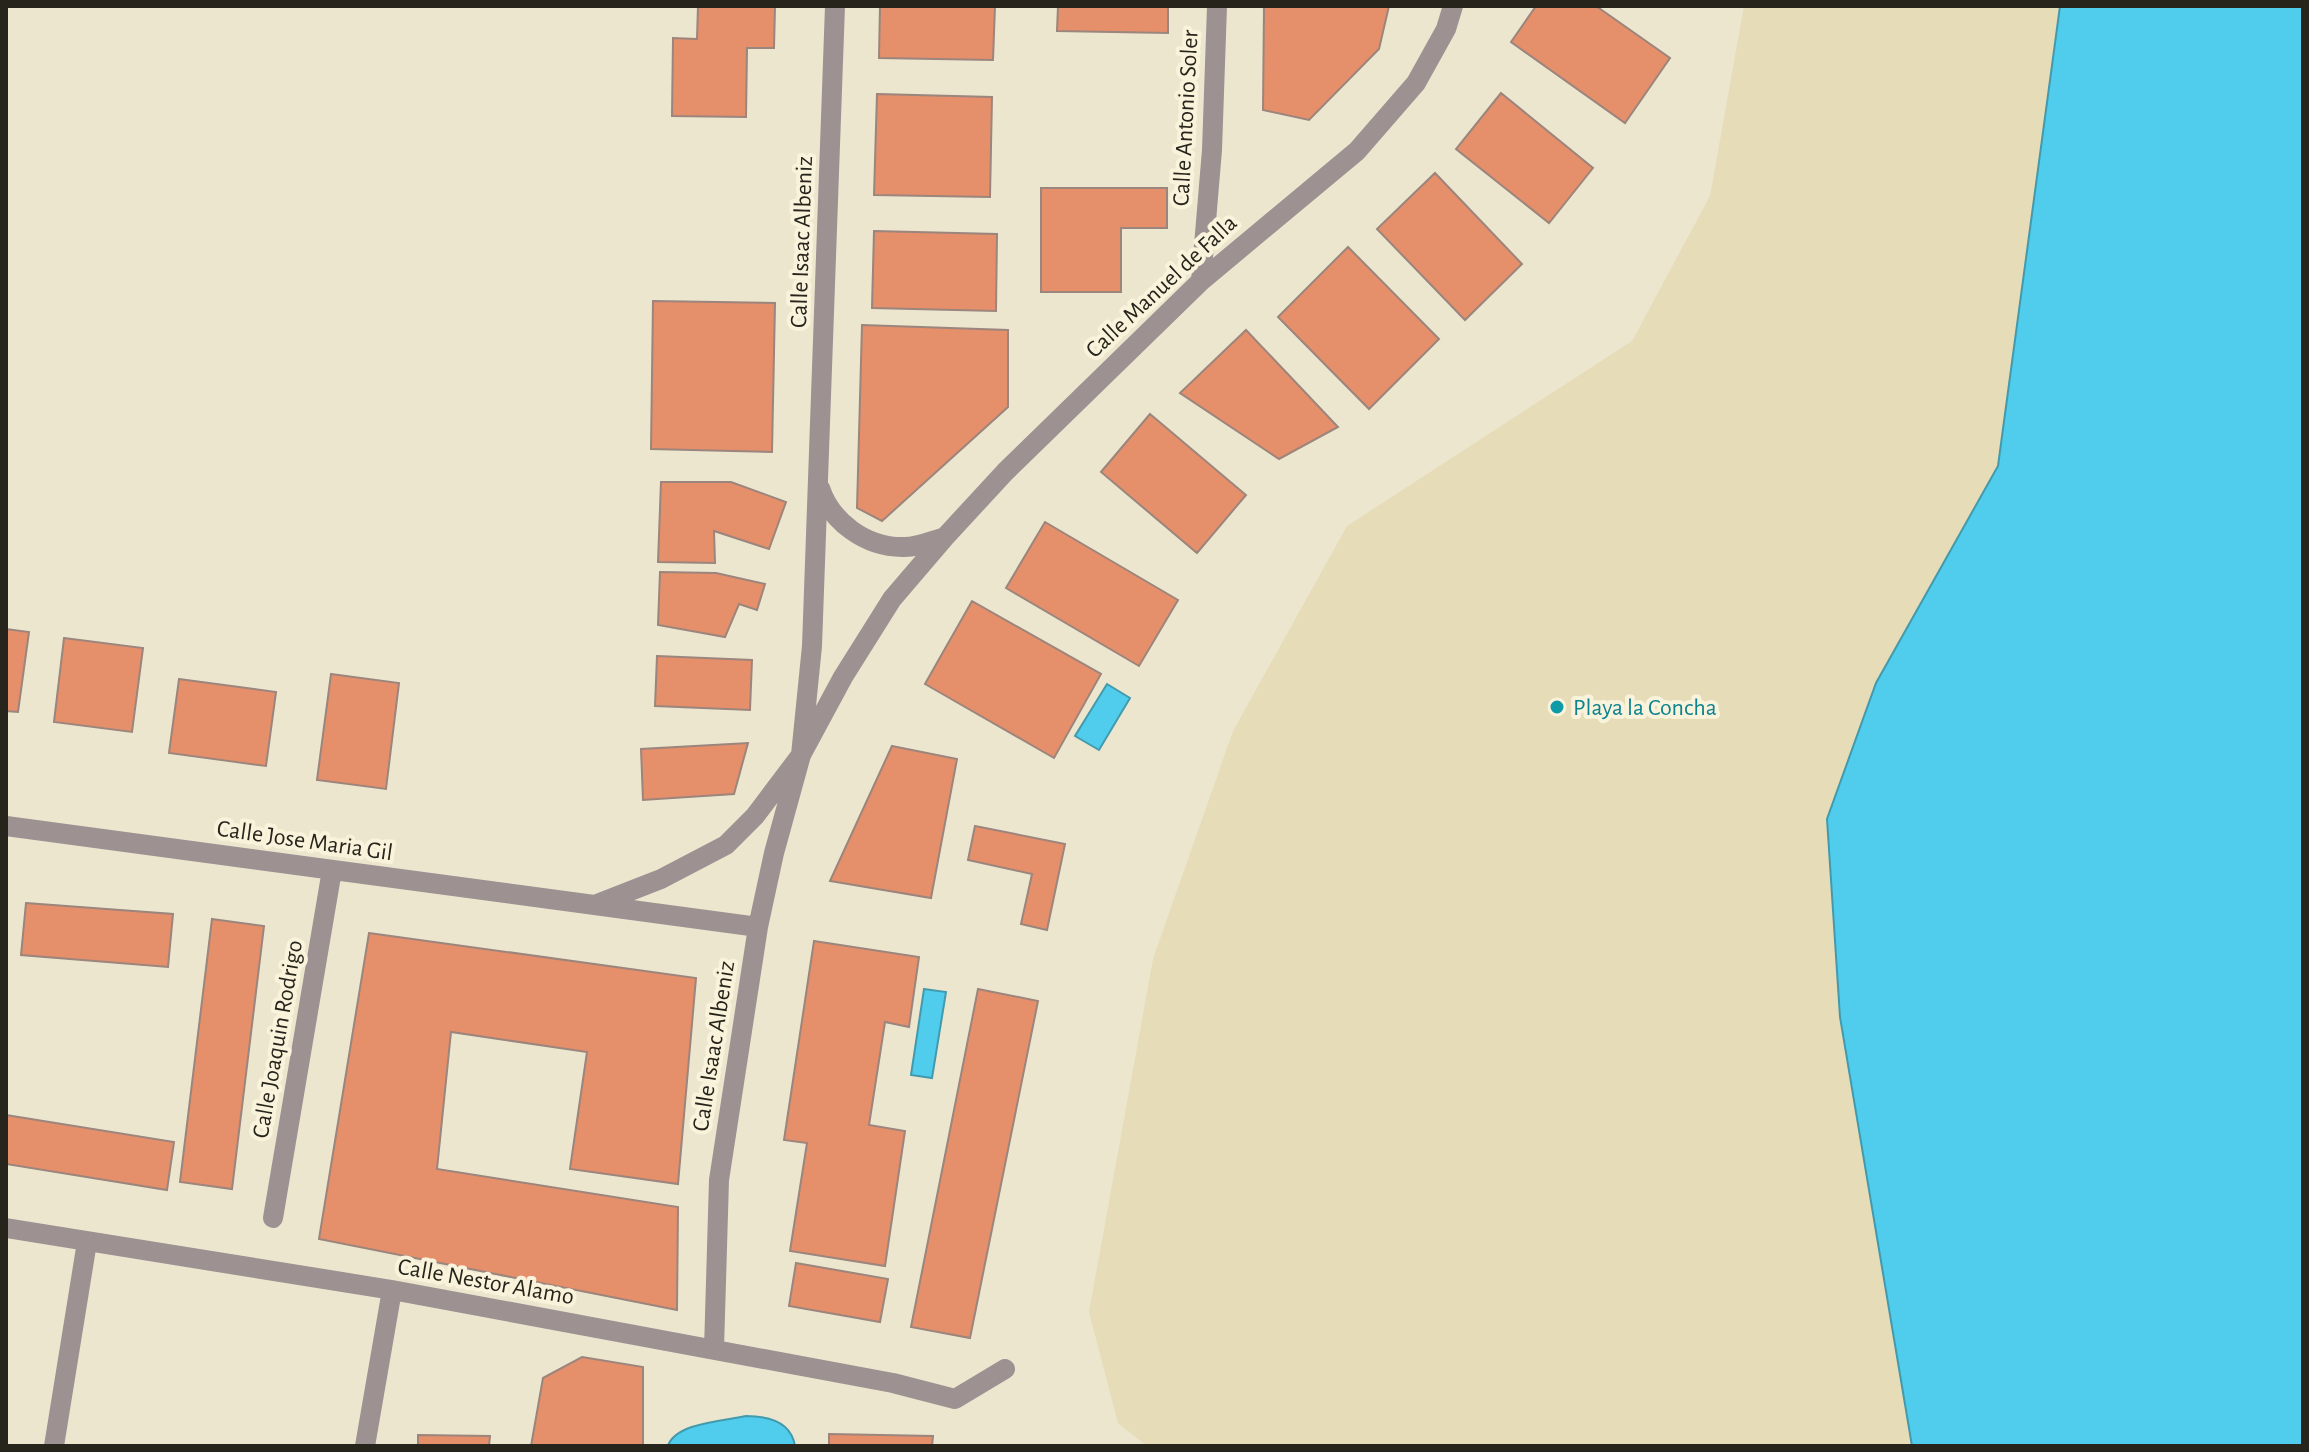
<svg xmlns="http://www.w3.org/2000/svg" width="2309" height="1452" font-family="'Alegreya Sans',sans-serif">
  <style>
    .sand { fill: #e6dcb7 }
    .water { fill: #50ccec; stroke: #439aad; stroke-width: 2 }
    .building { fill: #e68f6b; stroke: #9b857c; stroke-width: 2 }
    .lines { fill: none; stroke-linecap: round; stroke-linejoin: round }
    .street { stroke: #9d9192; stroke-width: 20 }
    .culture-dot { fill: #0f9aa8; stroke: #f9f3dc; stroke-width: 3 }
    .labels { text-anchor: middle; stroke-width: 8; stroke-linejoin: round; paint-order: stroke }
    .street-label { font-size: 24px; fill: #26241b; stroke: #f9f3dc }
    .culture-label { font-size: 24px; fill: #0d838f; stroke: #f9f3dc; text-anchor: start }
  </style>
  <rect width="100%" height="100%" fill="#ece6cf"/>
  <path class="sand" d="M1744 6H2060L1998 466 1876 683 1827 819 1840 1017 1912 1446H1147L1118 1423 1089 1312 1153 959 1233 731 1347 526 1632 341 1710 196Z"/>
  <path class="water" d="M2060 6H2303V1446H1912L1840 1017 1827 819 1876 683 1998 466Z
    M1107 684 1130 698 1099 750 1075 736Z
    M924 989 946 992 932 1078 911 1075Z
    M746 1416C768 1416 791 1421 795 1446H668C675 1423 724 1421 746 1416Z"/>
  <path class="building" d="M698 6H775L774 48H747L746 117 672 116 673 38 697 39Z
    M880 6H995L993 60 879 58Z
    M1058 6H1168V33L1057 31Z
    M1264 6H1389L1379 49 1309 120 1263 110Z
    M1536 6H1596L1670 58 1625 123 1511 42Z
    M1501 93 1593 168 1549 223 1456 149Z
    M877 94 992 97 990 197 874 195Z
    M1435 173 1522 264 1465 320 1377 229Z
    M1041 188H1167V228H1121V292H1041Z
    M874 231 997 234 996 311 872 308Z
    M1348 247 1439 339 1369 409 1278 317Z
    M653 301 775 303 772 452 651 449Z
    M862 325 1008 330V407L882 521 857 508Z
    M1246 330 1338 427 1279 459 1180 393Z
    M1150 414 1246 495 1197 553 1101 472Z
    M661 482H731L786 502 769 549 714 531 715 563 658 562Z
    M1045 522 1178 600 1139 666 1006 588Z
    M660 572 716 573 765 584 757 610 739 604 725 637 658 625Z
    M972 601 1101 674 1054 758 925 684Z
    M6 629 29 632 18 712 6 711Z
    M64 638 143 648 132 732 54 722Z
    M657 656 752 660 750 710 655 706Z
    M331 674 399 683 386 789 317 780Z
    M179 679 276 692 266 766 169 753Z
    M748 743 734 794 643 800 641 749Z
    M892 746 957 759 931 898 830 881Z
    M975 826 1065 844 1047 930 1021 924 1032 874 968 860Z
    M26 903 173 914 168 967 21 955Z
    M212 919 264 926 232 1189 180 1182Z
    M369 933 696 978 678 1184 570 1169 587 1052 451 1032 437 1169 678 1207 677 1310 319 1239Z
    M814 941 919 957 909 1027 885 1022 869 1125 905 1131 885 1266 790 1251 807 1143 784 1140Z
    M978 989 1038 1001 970 1338 911 1327Z
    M6 1115 174 1142 167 1190 6 1164Z
    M796 1263 888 1279 880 1322 789 1306Z
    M582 1357 643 1367V1446H531L543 1378Z
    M829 1434 933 1436 932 1446H829Z
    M418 1435 490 1436 489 1446H418Z"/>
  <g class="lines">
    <path class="street" d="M1201 281 1212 150 1217 6
      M820 488C831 522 866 547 902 547 916 548 931 541 945 537
      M6 826 758 927
      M597 904 661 879 726 845 755 816 801 755 843 677 892 599 945 537 1005 472 1201 281 1357 151 1416 83 1446 29 1453 6
      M273 1218 332 870
      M6 1228 392 1290 893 1383 955 1399 1005 1369
      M714 1349 719 1180 758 927 774 853 801 755 812 646 835 6
      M54 1446 87 1242
      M365 1446 392 1290"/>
  </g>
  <circle class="culture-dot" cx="1557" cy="707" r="8"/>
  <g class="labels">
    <g class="street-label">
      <text transform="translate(1185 118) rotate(-87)" y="8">Calle Antonio Soler</text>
      <text transform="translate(801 242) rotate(-88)" y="8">Calle Isaac Albeniz</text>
      <text transform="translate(1161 286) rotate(-43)" y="8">Calle Manuel de Falla</text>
      <text transform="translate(305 840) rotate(8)" y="8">Calle Jose Maria Gil</text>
      <text transform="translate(277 1039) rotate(-80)" y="8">Calle Joaquin Rodrigo</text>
      <text transform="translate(713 1046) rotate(-81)" y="8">Calle Isaac Albeniz</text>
      <text transform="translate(486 1281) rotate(10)" y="8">Calle Nestor Alamo</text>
    </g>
    <g class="culture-label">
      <text x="1573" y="715">Playa la Concha</text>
    </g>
  </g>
  <rect width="2309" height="1452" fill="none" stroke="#26241b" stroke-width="16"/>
</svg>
